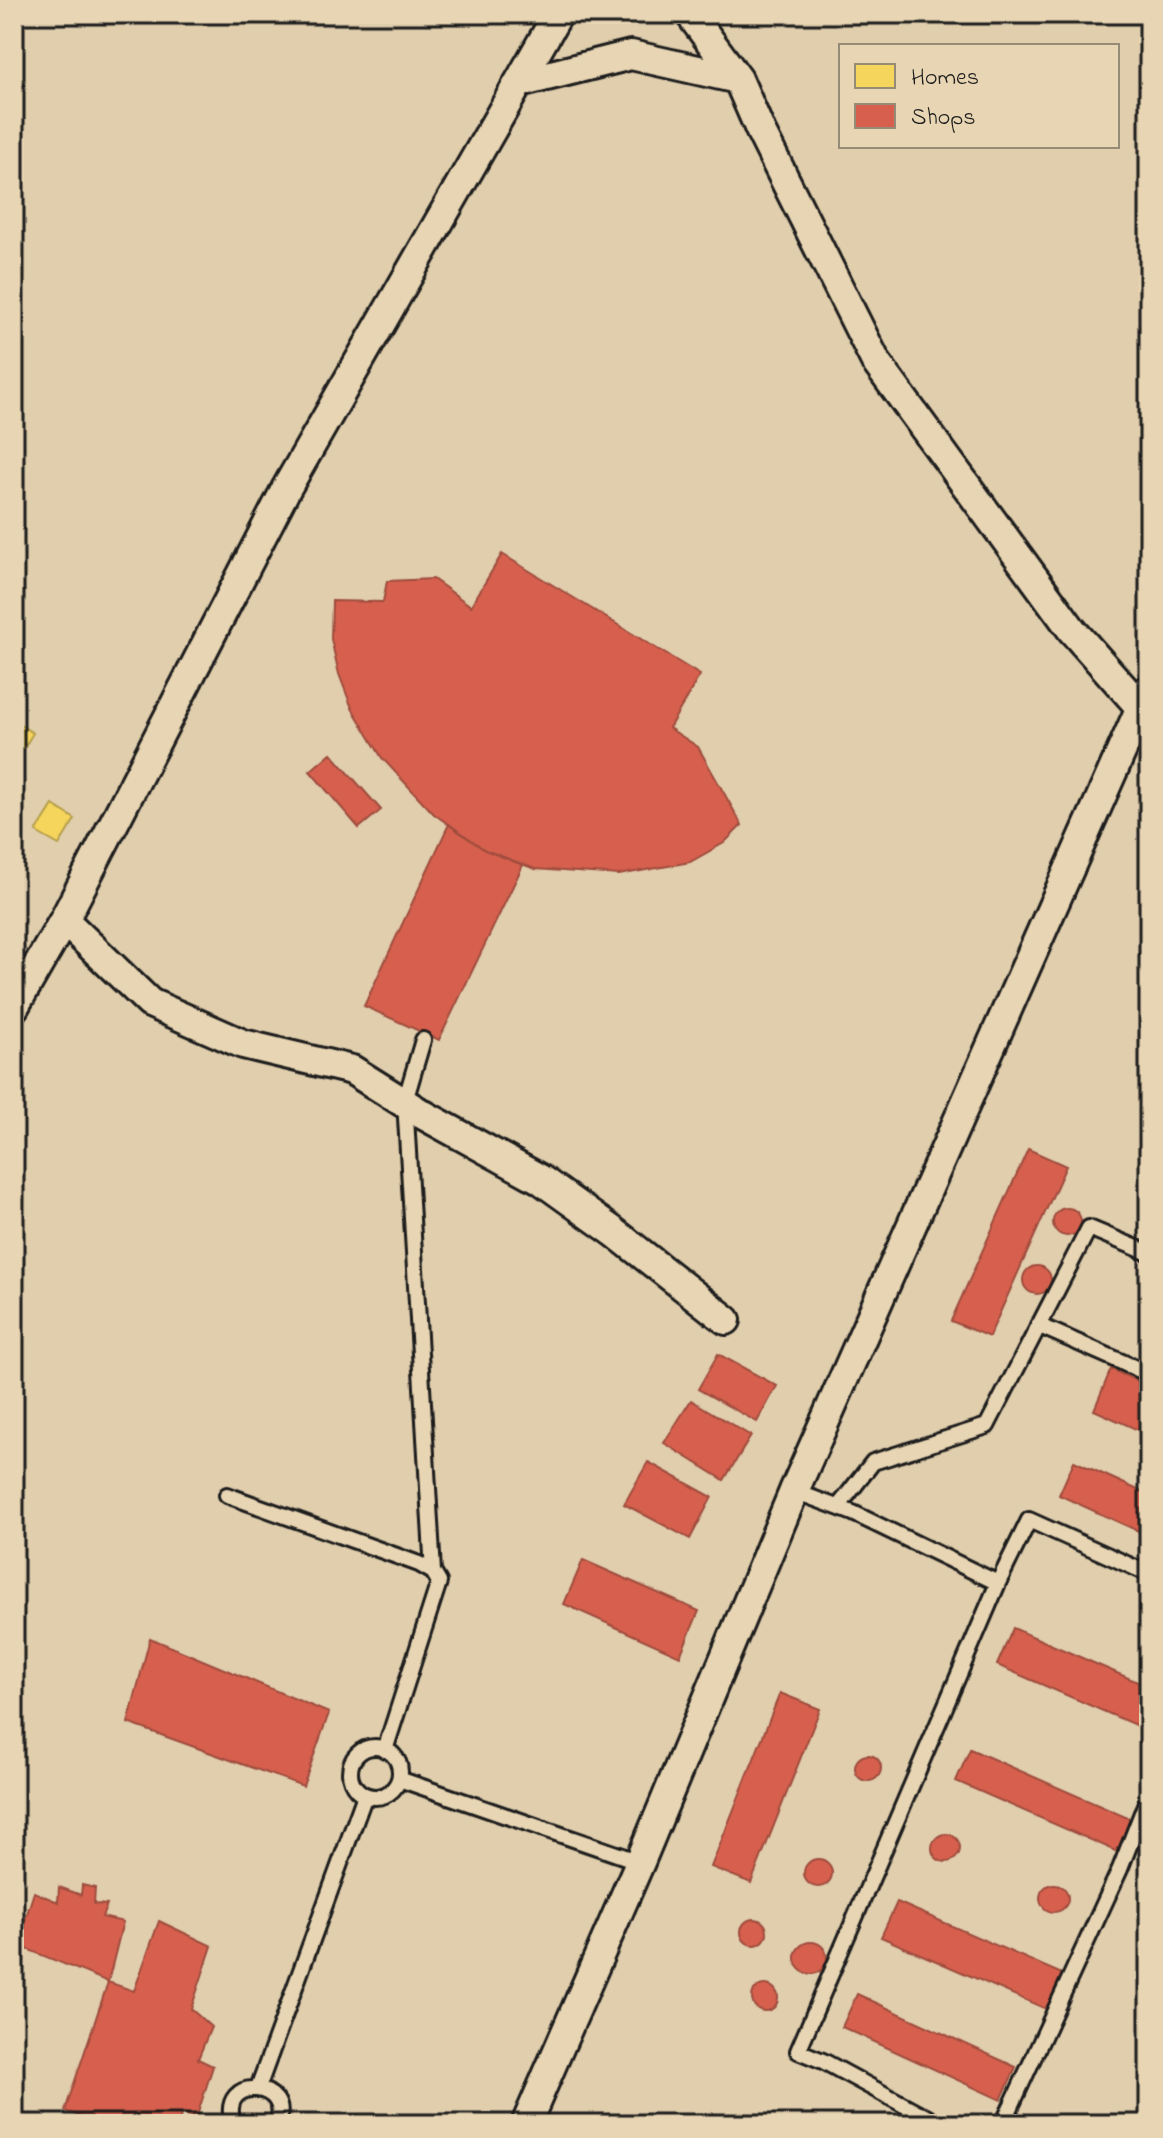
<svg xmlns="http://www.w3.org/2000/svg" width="1163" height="2138" font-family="'Indie Flower',sans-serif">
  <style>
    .homes { fill: #f6d55c; stroke: #b59e49; stroke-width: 2 }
    .shops { fill: #d6604d; stroke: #9e4c3e; stroke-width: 2 }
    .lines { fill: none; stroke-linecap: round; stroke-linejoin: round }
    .lane-casing { stroke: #1c1c1c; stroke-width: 20 }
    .street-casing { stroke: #1c1c1c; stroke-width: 34 }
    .lane { stroke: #e8d5b3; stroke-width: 14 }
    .street { stroke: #e8d5b3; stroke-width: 28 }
  </style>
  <rect width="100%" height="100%" fill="#e0cead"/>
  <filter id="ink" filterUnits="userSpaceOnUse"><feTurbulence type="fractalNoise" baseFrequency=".0125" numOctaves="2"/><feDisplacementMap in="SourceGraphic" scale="16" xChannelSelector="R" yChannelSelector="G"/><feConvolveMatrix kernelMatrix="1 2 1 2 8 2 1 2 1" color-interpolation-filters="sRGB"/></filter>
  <g filter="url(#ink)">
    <path class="homes" d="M14 721 33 733 15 763 14 762Z
      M53 805 75 819 59 845 36 832Z"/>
    <path class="shops" d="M502 554 700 675 669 728 698 747 742 825 724 843 690 862 619 875 535 869 485 850 434 814 382 758 352 708 339 674 331 639 332 601 383 602 387 581 433 579 471 606Z
      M331 753 381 810 359 828 310 771Z
      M449 824 485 850 523 865 439 1040 364 1006Z
      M1028 1149 1066 1166 989 1337 951 1321Z
      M1053 1222a14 14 0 1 1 28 0a14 14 0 1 1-28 0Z
      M1023 1280a14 14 0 1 1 28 0a14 14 0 1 1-28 0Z
      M718 1354 777 1386 757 1422 698 1389Z
      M1111 1369 1149 1386V1435L1094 1410Z
      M691 1400 751 1436 724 1480 664 1443Z
      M1074 1461 1149 1495V1536L1059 1495Z
      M648 1462 712 1497 690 1539 624 1504Z
      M583 1560 699 1611 680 1656 564 1604Z
      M1013 1628 1149 1687V1731L997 1665Z
      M150 1638 329 1713 303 1786 128 1723Z
      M780 1693 820 1709 751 1883 711 1867Z
      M970 1749 1137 1822 1123 1854 956 1781Z
      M855 1768a13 13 0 1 1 26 0a13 13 0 1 1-26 0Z
      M932 1848a14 14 0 1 1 28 0a14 14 0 1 1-28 0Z
      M804 1873a14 14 0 1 1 28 0a14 14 0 1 1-28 0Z
      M1040 1898a14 14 0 1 1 28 0a14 14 0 1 1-28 0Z
      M82 1885 95 1888 94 1904 107 1905 102 1917 123 1922 108 1982 17 1945 34 1892 58 1902 59 1887 81 1895Z
      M897 1902 1062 1974 1046 2009 881 1937Z
      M741 1932a13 13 0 1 1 26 0a13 13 0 1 1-26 0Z
      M159 1921 212 1946 191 2009 211 2027 198 2059 213 2066 196 2119 182 2112 178 2124H87L88 2119 65 2111 108 1982 134 1991Z
      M795 1958a16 16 0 1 1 32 0a16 16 0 1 1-32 0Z
      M752 1998a13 13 0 1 1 26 0a13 13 0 1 1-26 0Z
      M857 1994 1016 2067 1001 2100 842 2027Z"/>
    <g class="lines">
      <g class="lane-casing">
        <path id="lane" d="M423 1040 405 1101 433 1572
          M1038 1325 1149 1374
          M794 1491 853 1513 998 1583
          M227 1495 419 1564 433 1572 439 1582 385 1750
          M838 1507 873 1462 987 1426 1089 1228 1149 1253
          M350 1772a25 25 0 1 1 50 0a25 25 0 1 1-50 0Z
          M399 1779 640 1862
          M258 2088 365 1795
          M233 2124C217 2071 297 2084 276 2124
          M939 2124 823 2061 798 2051 998 1583 1029 1520 1149 1574
          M1003 2124 1120 1869 1149 1795"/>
      </g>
      <g class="street-casing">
        <path id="street" d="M690 14 738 79 761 132 876 362 1072 630 1141 708
          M519 83 631 55 738 79
          M64 920 150 1003 243 1044 352 1070 422 1114 540 1179 614 1232 726 1320
          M14 1007 64 920 286 489 558 14
          M526 2124 640 1862 794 1491 1149 689"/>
      </g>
      <use href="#lane" class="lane"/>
      <use href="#street" class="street"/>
    </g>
  </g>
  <rect width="1163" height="2138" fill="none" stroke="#e8d5b3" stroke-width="48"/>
  <rect x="24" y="24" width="1115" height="2090" fill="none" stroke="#1c1c1c" stroke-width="3" filter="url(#ink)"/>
  <rect x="839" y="44" width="280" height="104" fill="#e8d5b3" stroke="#968b77" stroke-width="2"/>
  <rect x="855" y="64" width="40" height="24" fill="#f6d55c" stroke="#968b77" stroke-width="2"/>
  <text x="911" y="84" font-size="24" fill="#1c1c1c">Homes</text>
  <rect x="855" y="104" width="40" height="24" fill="#d6604d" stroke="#968b77" stroke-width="2"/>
  <text x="911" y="124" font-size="24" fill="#1c1c1c">Shops</text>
</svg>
